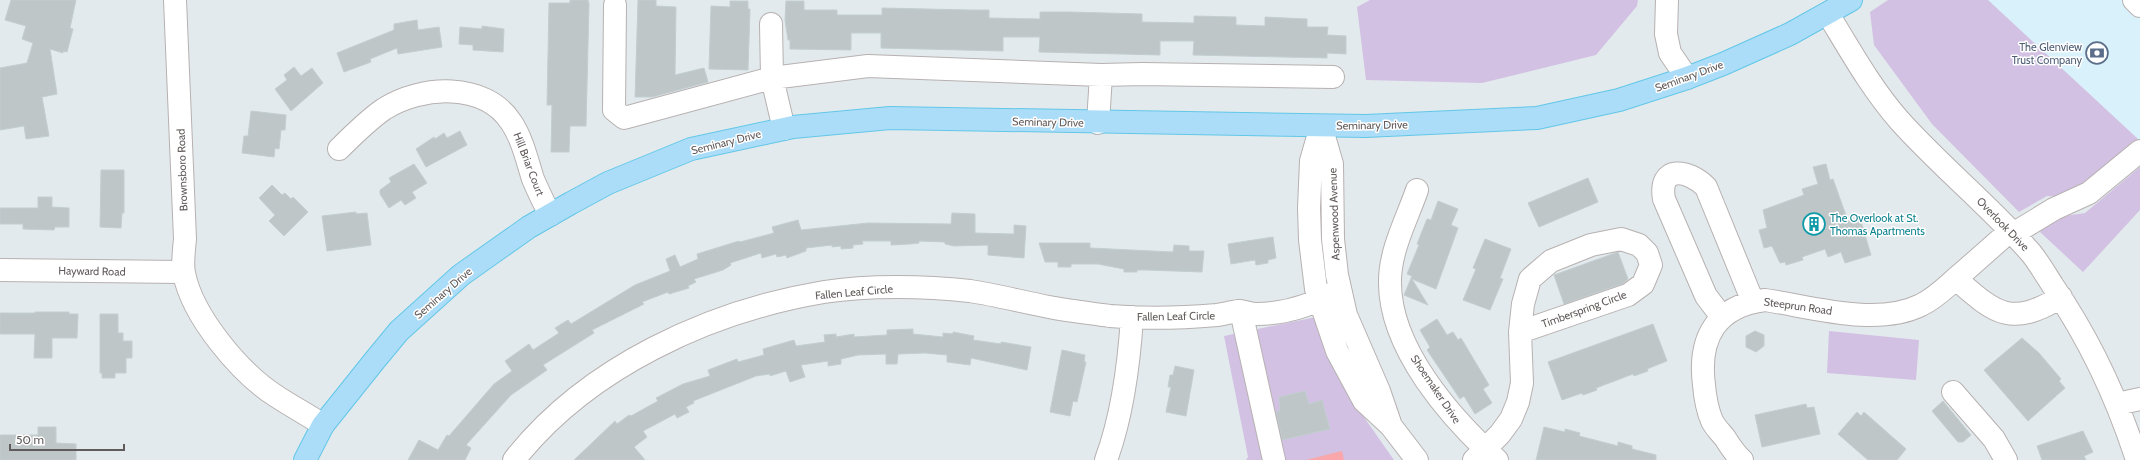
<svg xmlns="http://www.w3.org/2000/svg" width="2140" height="460" font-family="Cabin,sans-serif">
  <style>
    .commercial { fill: #d9f1fb }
    .green { fill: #d2c1e3 }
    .water { fill: #f9a7aa }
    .building { fill: #bfc6c8; stroke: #c2ced1 }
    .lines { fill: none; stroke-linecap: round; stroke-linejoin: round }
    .minor-casing { stroke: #b7b1b0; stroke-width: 24 }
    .major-casing { stroke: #62c7e7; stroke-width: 24 }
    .minor { stroke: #fff; stroke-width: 22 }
    .major { stroke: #abddf9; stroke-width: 22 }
    .labels { text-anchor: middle; stroke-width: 3; stroke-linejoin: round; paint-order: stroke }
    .service-label { font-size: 11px; fill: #4e5e75; stroke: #fff; text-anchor: end }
    .street-label { font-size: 11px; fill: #625b5b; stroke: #fff }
    .culture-label { font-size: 11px; fill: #0d838f; stroke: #fff; text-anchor: start }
  </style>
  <rect width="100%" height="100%" fill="#e3eaed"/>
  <path class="commercial" d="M1988 0H2140V141L2138 139Z"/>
  <path class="green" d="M1370 0H1638L1637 6 1596 55 1482 83 1366 80 1357 7Z
    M1888 0H1988L2138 139 2068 197 2047 196 2019 212 1932 124 1874 45 1870 12Z
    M2140 167V210L2083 272 2040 232 2051 218 2085 213Z
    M1316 317 1328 356 1347 393 1394 460H1246L1248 457 1224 336Z
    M1829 331 1919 340 1916 380 1827 373Z"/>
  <path class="water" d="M1342 451 1344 460H1306Z"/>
  <path class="building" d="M11 0H76L70 28 73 29 67 52 63 51V53L50 49 57 94 42 97 49 136 26 139 24 126 0 130V68L27 63 33 43 22 39 26 26 5 20Z
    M570 0H588L589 4 586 126H570L569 152H551L552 105H547L549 3H570Z
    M638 0H656V6L676 7 675 75 704 68 708 82 652 97H635Z
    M730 1H748V9H750L748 70 709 69 711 6 730 7Z
    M786 1H804V10H837V15H882V8L971 10H989V18L1040 19V12H1070L1142 14V22L1194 23V16L1236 17V25L1265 26V17L1307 19V27H1328L1327 35 1346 36V54L1327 53V58L1193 55 1194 41H1160V55L1039 52 1040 37H1003V51L881 48V33H851V50L790 49V40H788L785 20Z
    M417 20 418 30 439 27 442 47 398 54 397 48 370 59 371 62 344 72 337 53 394 30V24Z
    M482 26 504 29 503 52 473 50V45L459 44 460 27 482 29Z
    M294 67 301 76 312 68 323 83 291 111 275 89 287 80 284 75Z
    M251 111 286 115 285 130H281L279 149 275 148 274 157 242 153 244 136H248Z
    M460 131 467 145 426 167 416 149 434 137 435 139 444 133 447 138Z
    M414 164 427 183 412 192 416 198 405 205 401 200 389 208 380 194V190L391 182 389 178Z
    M1826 164 1830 180 1833 179 1848 221 1860 218 1871 255 1845 263 1841 252 1828 257 1825 249 1802 257 1803 260 1786 265 1785 262 1780 263 1772 246 1764 248 1759 230 1767 228 1763 210 1804 195 1802 189 1818 184 1813 167Z
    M101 170H124V213H122L121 228 100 227Z
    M1588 178 1598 202 1539 227 1528 203Z
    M272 185 282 195 285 193 291 199 293 197 308 212 284 236 269 221 275 215 259 198Z
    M38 197H52V207L69 208V227H55L54 230 23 229V224H0V208H38Z
    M1438 201 1458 209 1451 225 1458 228 1436 289 1412 279 1428 305 1404 295 1412 276 1407 274 1419 245 1417 244 1427 219 1431 220Z
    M356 212V214L367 213 371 245 327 251 322 216Z
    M952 213 975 214V233L1014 234V225L1026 226 1024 258 988 255V245L954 246 945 244V242L919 241V243L910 244 891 245V241H862L863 244 853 245V248L841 249V246L832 247V245L806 248V251L787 258 786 255 777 257 776 254 762 258 761 253 730 263 731 265 723 270 694 279 696 282 688 286 689 288 669 294 668 292 642 302 644 304 592 330 594 333 543 365 547 370 511 395 466 445 471 448 465 460H408L419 440 438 450 447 435 449 436 494 384 512 371 505 361 529 344 533 350 559 333 555 328 568 320 571 324 635 285 670 271 666 259 675 255 680 267 698 259 697 254 739 241 740 242 774 233 772 227 798 220 801 230 868 223 951 224Z
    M1273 237 1276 258 1268 260V263L1256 265 1255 260 1231 264 1228 244Z
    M1485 239 1511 249 1500 278 1503 279 1490 310 1463 300 1476 269 1473 268Z
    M1039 243H1090V248L1173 252 1174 245 1189 246V251H1204L1202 272 1146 270H1137V272H1124V269L1098 264H1071V267H1058V262H1045Z
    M1618 252 1628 279 1622 284 1564 304 1554 275Z
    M35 312H69V314H78L77 338H52V358H34L35 334H0V313H35Z
    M100 314H118V333H123V341H132V358H126V373H115V378H102V373H100Z
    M1437 319 1447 335 1453 332 1458 340 1461 338 1489 385 1483 389 1492 403 1475 414 1464 396 1460 399 1427 350 1430 347 1420 330Z
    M1653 324 1667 361 1647 369 1648 371 1634 376 1633 374 1596 388 1597 390 1583 395 1582 393 1562 400 1548 362Z
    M913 329V334L943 337V333L953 334V332L974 336 973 340 1001 344V342L1031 347 1027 370 971 358 970 365 947 362V355L925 353 898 354 897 364H886V354L858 355 841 359V364L828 366V361L801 365 805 377 790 382 786 371 770 376V374L756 376 693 401 694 403 686 407 689 412 677 418 675 414 643 431 647 437 634 447 645 460H574L615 421 617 424 629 415 631 416 658 401 656 398 683 384 710 376 708 370 737 359 738 362 764 355 763 349 794 340 796 346 825 342 824 335 836 334V337L854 334V337L887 335V330Z
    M1755 331 1764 335V346L1756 352 1746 347V336Z
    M2022 338 2039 353 2061 379 2059 381 2065 388 2028 421 1984 370Z
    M1062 350 1085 355 1084 362H1086L1077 402 1073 401 1070 416 1050 412Z
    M1175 366 1194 370 1186 416 1166 412 1171 387H1168L1170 375H1173Z
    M1305 391 1309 404 1322 400 1330 429 1282 440 1276 412 1280 411 1279 397Z
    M1943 401 1971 435 1963 442H1958L1932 411Z
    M1806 404 1807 408 1814 407 1820 434 1762 447 1755 415Z
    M1857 412 1861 416 1864 412 1906 449 1897 460H1868L1838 434Z
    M38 427H56V443L76 444V460H0V435H38Z
    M1544 427 1565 432V429L1580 433 1579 436 1618 446V442L1632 446V449L1656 455V460H1536Z
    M2083 431 2093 452 2084 456 2086 460H2042L2037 446Z"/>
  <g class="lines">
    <g class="minor-casing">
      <path id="minor" d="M175 0 185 239C184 250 182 263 184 273 192 316 240 373 276 396 291 406 308 415 323 425
        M1667 0 1666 34 1670 53 1687 78
        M2134 0 2140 6
        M615 5 614 110 624 118 772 78 868 66 1101 75 1098 123
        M1828 14C1850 50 1871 88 1899 120 1941 167 1990 206 2031 253 2039 263 2046 275 2053 286 2090 340 2117 398 2137 460
        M771 24 772 78 784 129
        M1101 75 1142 74 1333 77
        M1321 126 1311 161 1309 208 1310 240 1316 289 1337 351 1364 401 1391 426 1417 460
        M1321 126 1332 164 1333 239 1337 275 1346 315 1379 391 1390 423
        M339 149C353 135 368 120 384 109 421 85 485 82 511 122 522 138 527 160 533 179 538 191 544 203 550 215
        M1417 190C1407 219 1390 250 1390 281 1389 348 1450 417 1497 460
        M2013 234 2054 209 2089 193 2140 151
        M0 270 183 272
        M1956 279C1995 313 2010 328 2061 297
        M1241 311 1274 460
        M1722 317 1706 296 1664 199C1658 165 1688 169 1706 187L1753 302
        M1953 392 1994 439 2006 460
        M2117 404 2140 399
        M514 460C587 367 710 311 824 292 869 285 925 286 970 291 997 295 1022 302 1049 307 1069 311 1090 313 1110 316 1145 319 1182 318 1217 315 1224 314 1231 312 1239 311 1245 311 1250 314 1256 314 1285 314 1315 304 1340 289
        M1106 460C1123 414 1129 365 1132 317
        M1474 460 1500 434 1511 419 1518 402 1522 383 1520 332 1523 304 1530 279 1551 261 1591 245 1621 239 1639 245 1647 253 1651 265 1643 284 1628 295 1520 332
        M1742 460C1735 454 1730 446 1725 438 1721 433 1715 427 1712 421 1707 409 1705 397 1704 385 1698 338 1716 306 1765 300 1812 307 1877 327 1921 305 1936 298 1947 286 1960 275 1976 261 1993 246 2010 231"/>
    </g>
    <g class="major-casing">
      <path id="major" d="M305 460 323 425 375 360 399 331 461 275 529 227 571 203 608 183 691 149 793 127 890 118 1366 126 1537 118 1619 100 1687 78 1723 64 1790 34 1851 0"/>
    </g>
    <use href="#minor" class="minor"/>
    <use href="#major" class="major"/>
  </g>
  <defs>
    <g id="bank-ring" transform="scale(1.15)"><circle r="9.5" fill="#fff" stroke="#5c6f8a" stroke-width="1.5"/><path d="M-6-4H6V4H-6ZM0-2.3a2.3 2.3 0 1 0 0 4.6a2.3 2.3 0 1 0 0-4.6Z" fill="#5c6f8a"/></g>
    <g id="building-ring" transform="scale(1.15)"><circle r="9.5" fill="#fff" stroke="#0f9aa8" stroke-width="1.5"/><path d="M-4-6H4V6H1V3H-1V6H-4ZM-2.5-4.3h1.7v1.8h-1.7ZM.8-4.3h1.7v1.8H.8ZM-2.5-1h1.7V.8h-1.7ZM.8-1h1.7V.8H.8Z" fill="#0f9aa8"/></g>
  </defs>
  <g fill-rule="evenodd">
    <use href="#bank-ring" x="2097" y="53"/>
    <use href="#building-ring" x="1814" y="224"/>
  </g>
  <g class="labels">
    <g class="service-label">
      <text x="2082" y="51">The Glenview<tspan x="2082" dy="13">Trust Company</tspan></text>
    </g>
    <g class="street-label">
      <text transform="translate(1689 76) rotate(-20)" y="4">Seminary Drive</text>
      <text transform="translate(1048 122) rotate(1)" y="4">Seminary Drive</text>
      <text transform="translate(1372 125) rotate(-1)" y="4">Seminary Drive</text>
      <text transform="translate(726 142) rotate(-14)" y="4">Seminary Drive</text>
      <text transform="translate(529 164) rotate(69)" y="4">Hill Briar Court</text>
      <text transform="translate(182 170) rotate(-92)" y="4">Brownsboro Road</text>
      <text transform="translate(1334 214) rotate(-92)" y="4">Aspenwood Avenue</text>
      <text transform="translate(2003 224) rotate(46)" y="4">Overlook Drive</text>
      <text transform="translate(92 271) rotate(1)" y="4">Hayward Road</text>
      <text transform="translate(854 292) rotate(-5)" y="4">Fallen Leaf Circle</text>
      <text transform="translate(443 293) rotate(-41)" y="4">Seminary Drive</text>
      <text transform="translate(1798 306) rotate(8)" y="4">Steeprun Road</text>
      <text transform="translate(1584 309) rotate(-20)" y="4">Timberspring Circle</text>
      <text transform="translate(1176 316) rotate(-1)" y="4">Fallen Leaf Circle</text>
      <text transform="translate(1436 389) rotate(56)" y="4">Shoemaker Drive</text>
    </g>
    <g class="culture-label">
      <text x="1830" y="222">The Overlook at St.<tspan x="1830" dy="13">Thomas Apartments</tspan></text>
    </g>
  </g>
  <path d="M10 444v6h114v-6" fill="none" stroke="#625b5b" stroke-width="2"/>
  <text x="16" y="444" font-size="12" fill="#625b5b" stroke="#ffffff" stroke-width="3" paint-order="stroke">50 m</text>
</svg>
